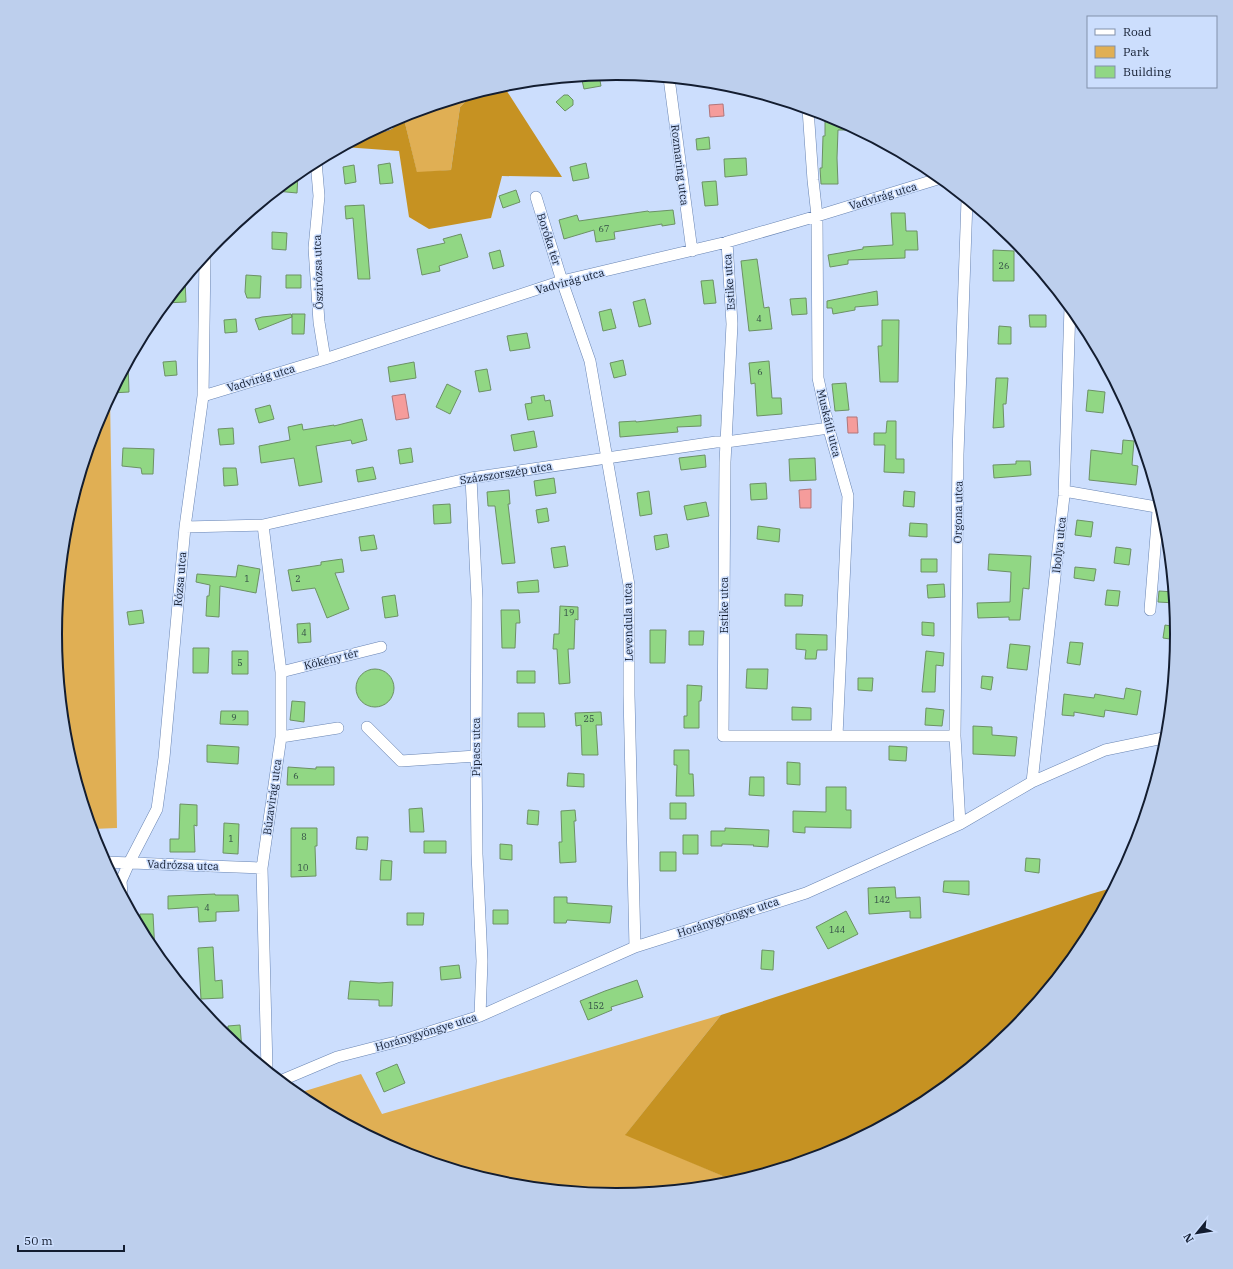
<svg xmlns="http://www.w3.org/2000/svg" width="1233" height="1269" font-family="'IBM Plex Serif',serif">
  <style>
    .green { fill: #e0af54 }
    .forest { fill: #c69222 }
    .water { fill: #f59c9b; stroke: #b1767b }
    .building { fill: #91d784; stroke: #6c9165 }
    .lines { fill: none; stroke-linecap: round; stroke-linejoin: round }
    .minor-casing { stroke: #6884b2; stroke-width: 12 }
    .minor { stroke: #fff; stroke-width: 11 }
    .labels { text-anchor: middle; stroke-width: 3; stroke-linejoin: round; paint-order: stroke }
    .number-label { font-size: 9px; fill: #324c45 }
    .street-label { font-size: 11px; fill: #131d30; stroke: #ccdefd }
    .rim { fill: none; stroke: #131d30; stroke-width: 2 }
  </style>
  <rect width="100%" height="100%" fill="#ccdefd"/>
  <path class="green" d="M473 94 460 107 451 170 417 173 403 115Z
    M110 397 117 828 92 829 66 744 55 634 66 525 98 419Z
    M721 1015 626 1134 737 1182 726 1185 616 1196 507 1185 401 1153 304 1101 295 1094 361 1074 382 1114Z"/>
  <path class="forest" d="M503 85 562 177 502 176 491 218 429 229 409 217 399 151 344 147 403 115 417 172 451 170 460 107 473 94Z
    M1115 887 1083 947 1013 1032 928 1101 831 1153 737 1182 625 1135 721 1015 1091 894Z"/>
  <path class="water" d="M723 104 724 116 710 117 709 105Z
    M405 394 409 418 396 420 392 396Z
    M847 417H857L858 433H848Z
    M811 489V508H800L799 490Z"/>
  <path class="building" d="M599 75 601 86 584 89 581 76Z
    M564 95H568L573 100V105L565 111 556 102Z
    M825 114 832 116 858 130H838L837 158 838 184H821L820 168H822L823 136H825Z
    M709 137 710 149 697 150 696 139Z
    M746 158 747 175 725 177 724 159Z
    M390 163 393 183 380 184 378 165Z
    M586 163 589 178 573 181 570 167Z
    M354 165 356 182 345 184 343 167Z
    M298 173 297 193 276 191 291 179Z
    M716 181 718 205 705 206 702 182Z
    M516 190 520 202 503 208 499 196Z
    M364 205 370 279H358L353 218 346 219 345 206Z
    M673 210 675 224 662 226V224L614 232 615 239 596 242 594 230 564 239 559 220 577 215 579 221 648 211 649 212Z
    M891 213H905L906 231H917L918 250H905V258L848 260V264L830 267 828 255 863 249V247L893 245Z
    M272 232 287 233 286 250 272 249Z
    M461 234 468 257 439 266 440 271 422 275 417 249 445 243 443 239Z
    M500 250 504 266 493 269 489 253Z
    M993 250 1014 251V281H993Z
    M757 259 764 308 769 307 772 329 749 331 741 261Z
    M246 275 261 276 260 298H247L245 292Z
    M286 275H301V288H286Z
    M185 280 186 302 165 303 174 293Z
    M713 280 716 303 704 304 701 281Z
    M877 291 878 305 855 307V310L833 314 832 308H827V301Z
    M806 298 807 314 792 315 790 299Z
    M645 299 651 324 639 327 633 302Z
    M611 309 616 328 603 331 599 312Z
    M291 314 292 317 259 330 255 319 262 317Z
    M292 314H305L304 334H292Z
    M1029 315H1046V327H1030Z
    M236 319 237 332 225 333 224 320Z
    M882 320H899L898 382H880L878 346H882Z
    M999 326 1011 327V344H998Z
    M527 333 530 348 510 351 507 336Z
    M623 360 626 375 614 378 610 363Z
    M176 361 177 375 165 376 163 362Z
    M769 361 772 398H781L782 414 757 416 755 383 751 384 749 363Z
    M414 362 416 378 390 382 388 367Z
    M128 363 129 392 112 393 120 379Z
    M487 369 491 390 479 392 475 371Z
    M996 378H1008L1006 404H1003L1004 427 993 428Z
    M846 383 849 410 835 411 832 384Z
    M447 384 461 391 450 414 436 407Z
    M1088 390 1105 392 1103 413 1086 411Z
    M544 395 545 401 550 400 553 416 528 420 525 404 532 403 531 397Z
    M270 405 274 419 259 423 255 409Z
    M701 415V426L677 427 678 432 620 437 619 422 636 421V422Z
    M362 419 367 440 352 444 351 440 316 446 322 482 299 486 294 458 261 463 259 446 290 440 288 427 302 424 303 430 334 425V426Z
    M887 421H896V459H904V473L884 472 885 445H874V433H886Z
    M233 428 234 444 220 445 218 429Z
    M534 431 537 447 514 451 511 435Z
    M1123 440 1134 441 1132 465 1138 466 1136 485 1089 480 1091 450 1122 454Z
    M123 448 154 449 153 474H142L141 468 122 466Z
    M411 448 413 462 400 464 398 450Z
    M705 455 706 467 681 470 679 458Z
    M815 458 816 480 790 481 789 459Z
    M1016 461H1030L1031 475 994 478 993 465 1016 464Z
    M373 467 376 479 358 482 356 470Z
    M223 468H236L238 485 224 486Z
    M554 478 556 493 536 496 534 481Z
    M766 483 767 499 751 500 750 484Z
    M509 490 510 504H508L515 563 502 564 495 506H488L487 492Z
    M649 491 652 514 640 516 637 493Z
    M904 491 915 492 914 507 903 506Z
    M706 502 709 516 687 520 684 506Z
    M450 504 451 523 434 524 433 505Z
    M547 508 549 521 538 523 536 510Z
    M1077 520 1093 522 1091 537 1075 535Z
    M910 523 927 524V537L909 536Z
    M758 526 780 529 779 542 757 539Z
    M667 534 669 547 656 550 654 536Z
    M374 535 377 549 361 551 359 537Z
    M565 546 568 566 554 568 551 548Z
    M1116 547 1131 549 1129 565 1114 563Z
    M989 554 1031 556 1029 589 1023 588 1020 620H1009V617L978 618 977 603 1010 602 1011 572 988 570Z
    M342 559 344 572 335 573 349 609 327 618 315 588 292 591 288 570 321 565V562Z
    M921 559H937V572H921Z
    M238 565 260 569 256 593 220 586 219 617 206 616 207 596H209L210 585 196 582 197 574 236 577Z
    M1075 567 1096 569 1094 581 1074 578Z
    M538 580 539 592 518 593 517 582Z
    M944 584 945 597 928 598 927 585Z
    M1107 590 1120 591 1118 606 1105 605Z
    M1159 591 1174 592 1175 603 1158 602Z
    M785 594 803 595 802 606H785Z
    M395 595 398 616 385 618 382 597Z
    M560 606 578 607V620L575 619 574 649H568L570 683 559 684 557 649H553L554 634H559Z
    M142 610 144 623 129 625 127 612Z
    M501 610H519L520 623H516L515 648H502Z
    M922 622 934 623V636L922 635Z
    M310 623 311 642 298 643 297 624Z
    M1165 625 1177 627V640L1163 638Z
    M650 630H666L665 663H650Z
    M689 631H704L703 645H689Z
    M796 634 827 635V650H817L816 659H805L806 650 796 649Z
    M1070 642 1083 643 1080 665 1067 663Z
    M1010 644 1030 646 1027 670 1007 668Z
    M193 648H209L208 673H193Z
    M232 651H248V674H232Z
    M926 651 944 653 943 666 936 665 935 692H922Z
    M747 669H768L767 689 746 688Z
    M356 688a19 19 0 1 1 38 0a19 19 0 1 1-38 0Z
    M517 671H535V683H517Z
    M982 676 993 677 991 690 981 688Z
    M858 678H873L872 691 858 690Z
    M687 685 702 686 701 701H699V728H684V716H687Z
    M1126 688 1141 691 1137 715 1105 710 1104 717 1074 712V716L1062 715 1064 694 1094 698 1095 694 1124 699Z
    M292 701 305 702 304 722 290 720Z
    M792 707 811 708V720H792Z
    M926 708 944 710 942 726 925 725Z
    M221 711H248V725L220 724Z
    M601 712 602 725H596L598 755H582L581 725 576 726 575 713Z
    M518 713H544L545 727H518Z
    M973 726 992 727V735L1017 737 1015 756 973 754Z
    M207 745 239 747 238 764 207 762Z
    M889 746 907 747 906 761 889 760Z
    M674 750H689V774H693L694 796H676L677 765H674Z
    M787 762 800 763V785L787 784Z
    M288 767 316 769V767H334V785H287Z
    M568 773 584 774V787L567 786Z
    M750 777H764V796L749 795Z
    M826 787H846V810H851V828L805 827V833L793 832V811L826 812Z
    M670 803H686V819H670Z
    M180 804 197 805V826L194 825 195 852H170V839H179Z
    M422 808 424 832H410L409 809Z
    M528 810 539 811 538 825 527 824Z
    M575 810 576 821H574L576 862 560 863 559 842H562L561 811Z
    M224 823 239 824 238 854 223 853Z
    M291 828H317V846H315L316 876 291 877Z
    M725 828 769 830 768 847 753 846 754 845 722 844V846H711V831H725Z
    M683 835H698V854H683Z
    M357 837H368L367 850 356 849Z
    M424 841H446V853H424Z
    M500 844 512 845V860L500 859Z
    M660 852H676V871H660Z
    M1026 858 1040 859 1039 873 1025 871Z
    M381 860 392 861 391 880H380Z
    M944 881H969V895L943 892Z
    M895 887 896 898 920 897 921 918H910V911L869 914 868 888Z
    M215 894V895H238L239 911 216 912V921L199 922 198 907 168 909V896Z
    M554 897H567V903L612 906 610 923 567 920 566 923H554Z
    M493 910H508V924H493Z
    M846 911 858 934 828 949 816 927Z
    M407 913H424L423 925H407Z
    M140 914H153L155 953 150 946 140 929Z
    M213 947 215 981 222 980 223 998 201 999 198 948Z
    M762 950 774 951 773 970 761 969Z
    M459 965 461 978 441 980 440 967Z
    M637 980 643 997 611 1007 612 1010 588 1020 580 1001 605 991Z
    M350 981 379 983 393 982 392 1006H379V1000L348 999Z
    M240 1025 242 1050 228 1039V1026Z
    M397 1064 405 1083 384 1092 376 1073Z"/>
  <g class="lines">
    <g class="minor-casing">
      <path id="minor" d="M669 78 692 251
        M808 109 813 180 817 216 818 378 830 433 848 496 837 736
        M383 126 389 124
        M316 161 319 196 314 248 319 322 325 359
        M536 197 562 281 590 361 629 585V695L635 947
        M727 242 732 324 725 462 723 736H955
        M203 396 325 359 562 281 727 242 817 216 941 178
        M471 478 477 599 476 756 477 854 482 961 480 1016
        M1064 491 1162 508
        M263 525 281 672V737L262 868 267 1070
        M185 527 263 525 471 478 716 442H726L829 428
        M1150 610 1159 498
        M281 672 381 647
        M367 727 401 761 476 756
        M281 737 338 728
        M1032 782 1064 496 1070 307
        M960 824 955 736 958 454 967 200
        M105 862 262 868
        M122 894 121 881 129 863 157 809 164 758 185 527 203 396 205 256
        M280 1081 337 1057 407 1039 480 1016 635 947 806 893 960 824 1032 782 1105 750 1168 737"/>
    </g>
    <use href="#minor" class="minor"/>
  </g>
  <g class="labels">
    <g class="number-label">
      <text x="604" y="232">67</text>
      <text x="1004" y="269">26</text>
      <text x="759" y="322">4</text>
      <text x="760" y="375">6</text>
      <text x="247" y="582">1</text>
      <text x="298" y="582">2</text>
      <text x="569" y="616">19</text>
      <text x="304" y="636">4</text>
      <text x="240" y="666">5</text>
      <text x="234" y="721">9</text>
      <text x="589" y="722">25</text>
      <text x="296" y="779">6</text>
      <text x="304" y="840">8</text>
      <text x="231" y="842">1</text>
      <text x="303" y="871">10</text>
      <text x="882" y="903">142</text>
      <text x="207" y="911">4</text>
      <text x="837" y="933">144</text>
      <text x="596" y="1009">152</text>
    </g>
    <g class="street-label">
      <text transform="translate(680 165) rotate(83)" y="4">Rozmaring utca</text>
      <text transform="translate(883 196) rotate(-17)" y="4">Vadvirág utca</text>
      <text transform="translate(549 239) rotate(72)" y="4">Boróka tér</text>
      <text transform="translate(318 272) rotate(-92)" y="4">Őszirózsa utca</text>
      <text transform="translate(570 281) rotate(-15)" y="4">Vadvirág utca</text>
      <text transform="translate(729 282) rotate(-94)" y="4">Estike utca</text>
      <text transform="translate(261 378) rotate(-17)" y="4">Vadvirág utca</text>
      <text transform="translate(829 423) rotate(76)" y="4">Muskátli utca</text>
      <text transform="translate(506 473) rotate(-9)" y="4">Százszorszép utca</text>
      <text transform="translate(958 512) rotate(-89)" y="4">Orgona utca</text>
      <text transform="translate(1059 545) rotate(-84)" y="4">Ibolya utca</text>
      <text transform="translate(180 579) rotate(-85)" y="4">Rózsa utca</text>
      <text transform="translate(724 605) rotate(-90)" y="4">Estike utca</text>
      <text transform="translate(628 622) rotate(-91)" y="4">Levendula utca</text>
      <text transform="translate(331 659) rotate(-14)" y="4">Kökény tér</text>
      <text transform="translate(476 747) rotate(-90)" y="4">Pipacs utca</text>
      <text transform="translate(272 797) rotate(-82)" y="4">Búzavirág utca</text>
      <text transform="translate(183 865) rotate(2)" y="4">Vadrózsa utca</text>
      <text transform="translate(728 917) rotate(-18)" y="4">Horánygyöngye utca</text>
      <text transform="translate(426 1032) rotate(-17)" y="4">Horánygyöngye utca</text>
    </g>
  </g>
  <path d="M0 0H1233V1269H0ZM62 634a554 554 0 1 1 1108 0a554 554 0 1 1-1108 0Z" fill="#bdcfed" fill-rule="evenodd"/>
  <path class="rim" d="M62 634a554 554 0 1 1 1108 0a554 554 0 1 1-1108 0Z"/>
  <rect x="1087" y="16" width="130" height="72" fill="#ccdefd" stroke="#8291ab"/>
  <rect x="1095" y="29" width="20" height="6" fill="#ffffff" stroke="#8291ab"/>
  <text x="1123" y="36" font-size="12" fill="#131d30">Road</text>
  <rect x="1095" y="46" width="20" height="12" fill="#e0af54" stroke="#8291ab"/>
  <text x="1123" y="56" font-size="12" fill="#131d30">Park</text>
  <rect x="1095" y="66" width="20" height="12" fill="#91d784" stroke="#8291ab"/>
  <text x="1123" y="76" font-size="12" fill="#131d30">Building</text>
  <g transform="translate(1197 1233) rotate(240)" stroke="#ccdefd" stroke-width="3" paint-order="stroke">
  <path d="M0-3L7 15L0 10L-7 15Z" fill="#131d30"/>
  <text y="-6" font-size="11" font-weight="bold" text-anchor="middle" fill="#131d30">N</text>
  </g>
  <path d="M18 1245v6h106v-6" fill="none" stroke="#131d30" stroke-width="2"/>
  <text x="24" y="1245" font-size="12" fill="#131d30" stroke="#ccdefd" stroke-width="3" paint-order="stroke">50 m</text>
</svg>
